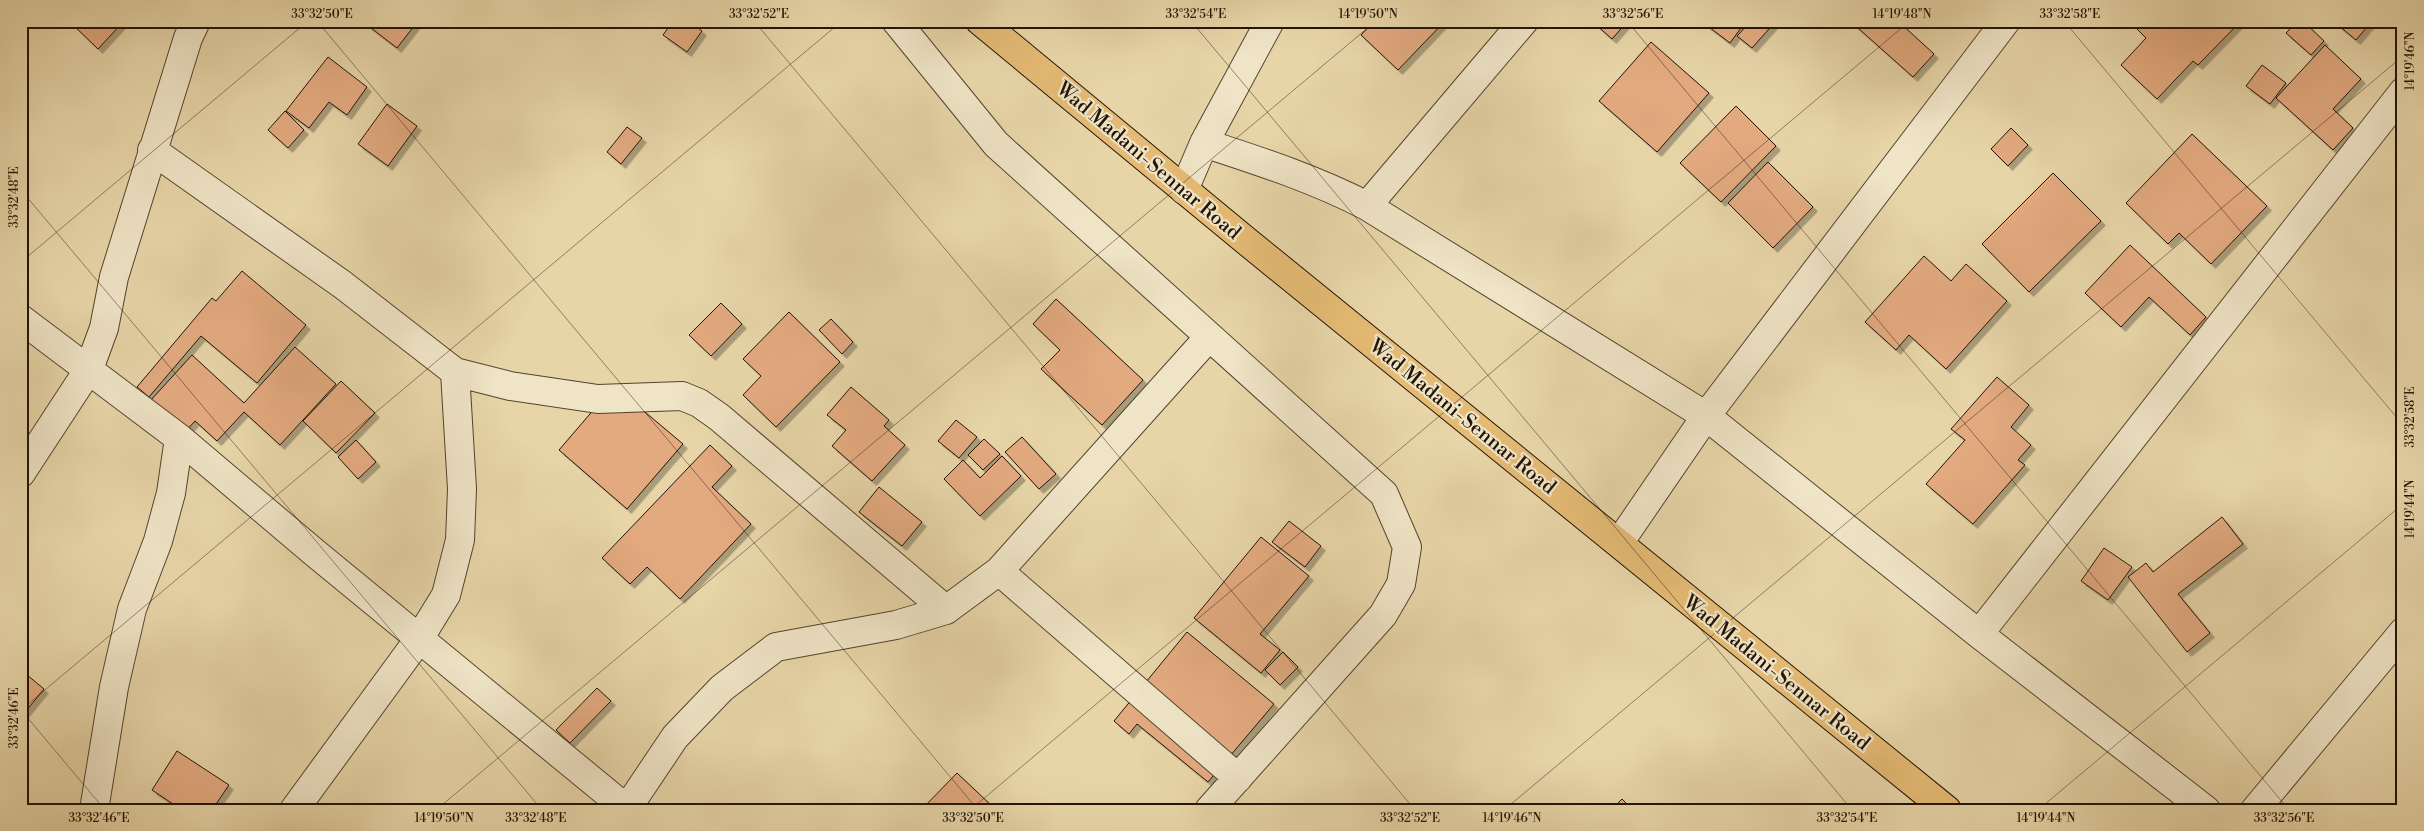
<svg xmlns="http://www.w3.org/2000/svg" width="2424" height="831" font-family="'Libre Bodoni',serif">
  <style>
    .building { fill: #e3aa80; stroke: #221406; filter: url(#shadow) }
    .lines { fill: none; stroke-linecap: round; stroke-linejoin: round }
    .minor-casing { stroke: #53442e; stroke-width: 30 }
    .highway-casing { stroke: #221406; stroke-width: 30 }
    .minor { stroke: #efe4c6; stroke-width: 28 }
    .highway { stroke: #e4ba74; stroke-width: 28 }
    .ticks { fill: none; stroke: #221406; stroke-width: 1; stroke-opacity: 0.45 }
    .labels { text-anchor: middle; stroke-width: 4.5; stroke-linejoin: round; paint-order: stroke }
    .street-label { font-size: 20px; fill: #221406; stroke: #efe4c6 }
    .neatline { fill: none; stroke: #221406; stroke-width: 2 }
    .ticks-label { font-size: 12px; text-anchor: middle; fill: #221406 }
  </style>
  <defs>
    <filter id="shadow"><feDropShadow dx="4.5" dy="4.5" stdDeviation="0" flood-color="#0004"/></filter>
  </defs>
  <rect width="100%" height="100%" fill="#e7d5a8"/>
  <filter id="stains"><feTurbulence type="fractalNoise" baseFrequency=".004" numOctaves="4"/><feColorMatrix values="0 0 0 0 .2 0 0 0 0 .09 0 0 0 0 .02 0 0 0 .5 -.17"/></filter>
  <radialGradient id="worn" r=".72"><stop offset=".6" stop-color="#630" stop-opacity="0"/><stop offset="1" stop-color="#630" stop-opacity=".3"/></radialGradient>
  <path class="building" d="M69 21H124L98 49Z
    M362 21H418L397 48Z
    M673 21H689L702 31 687 52 663 35Z
    M1374 21H1445L1398 70 1361 35Z
    M1596 21H1624L1626 23 1612 39 1594 23Z
    M1701 21H1746L1730 43Z
    M1751 21H1776L1752 48 1737 36Z
    M1850 21H1898L1934 54 1913 77Z
    M2142 21H2241L2198 65 2193 61 2157 99 2121 65 2146 38 2136 28Z
    M2298 21H2303L2324 41 2311 55 2286 33Z
    M2333 21H2372L2356 40Z
    M1651 42 1709 93 1657 152 1599 101Z
    M2325 45 2361 79 2333 109 2353 128 2333 150 2276 98Z
    M328 57 367 87 347 115 329 102 309 128 286 111Z
    M2262 65 2286 83 2270 104 2246 86Z
    M387 104 417 126 388 166 358 144Z
    M1736 106 1776 146 1721 202 1680 163Z
    M285 111 304 130 288 148 268 130Z
    M627 127 642 138 621 164 607 152Z
    M2011 128 2028 145 2008 166 1991 149Z
    M2192 134 2267 206 2211 264 2179 233 2168 244 2126 203Z
    M1768 162 1813 207 1773 248 1728 203Z
    M2053 173 2101 221 2029 292 1982 244Z
    M2130 245 2206 317 2190 335 2149 297 2121 327 2085 293Z
    M1924 256 1951 281 1966 264 2007 301 1946 369 1909 335 1896 350 1865 322Z
    M242 271 306 325 257 383 201 336 149 397 137 387 212 298 216 301Z
    M1056 299 1143 380 1102 425 1041 369 1060 350 1033 324Z
    M721 303 742 324 711 356 689 335Z
    M789 312 840 362 776 427 743 395 761 376 743 359Z
    M831 319 853 342 842 354 819 330Z
    M295 347 336 384 280 445 244 412 217 441 195 421 185 432 150 401 192 355 244 403Z
    M1997 377 2029 405 2011 427 2031 445 2018 460 2025 465 1973 524 1926 484 1965 440 1951 429Z
    M341 381 375 413 336 453 303 421Z
    M614 386 683 444 627 509 559 450Z
    M851 387 889 420 884 426 905 445 872 481 832 446 846 430 827 415Z
    M956 420 977 437 959 458 938 441Z
    M1022 437 1056 474 1039 489 1005 452Z
    M984 439 1000 454 983 470 968 455Z
    M356 440 376 462 358 479 338 457Z
    M710 445 732 466 712 487 751 524 680 599 647 567 630 584 602 558Z
    M1002 456 1021 476 980 516 944 479 963 460 980 478Z
    M879 487 922 522 902 546 859 512Z
    M2222 517 2243 544 2178 594 2210 633 2187 652 2128 577 2146 563 2153 572Z
    M1289 521 1321 546 1305 567 1272 542Z
    M1261 537 1309 576 1260 634 1280 650 1261 673 1194 618Z
    M2104 548 2132 567 2108 600 2081 581Z
    M1187 632 1274 704 1208 782 1137 724 1129 734 1114 721Z
    M1283 652 1298 667 1280 685 1265 670Z
    M21 670 44 689 21 717Z
    M597 688 611 701 570 743 556 730Z
    M177 751 229 785 212 810H182L152 790Z
    M957 773 993 807 990 810H921Z
    M1622 799 1633 810H1611Z"/>
  <g class="lines">
    <g class="minor-casing">
      <path id="minor" d="M896 21 996 144 1384 494 1407 547 1401 584 1383 615 1209 810
        M1204 143C1259 161 1315 179 1367 206L1706 416 1979 634 2206 810
        M152 150 343 285 455 372 510 386 598 399 682 396 699 403 719 417 946 610
        M1184 190 1204 143 1270 21
        M1367 206 1524 21
        M21 319 179 438 315 553 628 810
        M21 473 89 369 104 328 114 277 188 38 196 21
        M1619 543 1706 416 2006 21
        M999 571 1238 778
        M1979 634 2403 92
        M94 810 114 687 132 609 158 541 171 493 179 438
        M294 810 419 639 446 595 460 540 462 489 455 372
        M626 810 675 737 722 688 776 647 896 625 946 610 999 571 1209 337
        M2255 810 2403 632"/>
    </g>
    <g class="highway-casing">
      <path id="highway" d="M980 21 1250 244 1947 810"/>
    </g>
    <use href="#minor" class="minor"/>
    <use href="#highway" class="highway"/>
  </g>
  <path class="ticks" d="M317 21 978 810M754 21 1415 810M1191 21 1852 810M1627 21 2289 810M2064 21 2403 425M21 190 542 810M21 262 308 21M21 710 105 810M21 710 842 21M436 810 1376 21M970 810 1910 21M1504 810 2403 56M2038 810 2403 504"/>
  <g class="labels">
    <g class="street-label">
      <text transform="translate(1149 160) rotate(40)" y="7">Wad Madani-Sennar Road</text>
      <text transform="translate(1463 416) rotate(39)" y="7">Wad Madani-Sennar Road</text>
      <text transform="translate(1777 672) rotate(39)" y="7">Wad Madani-Sennar Road</text>
    </g>
  </g>
  <rect width="2424" height="831" fill="none" stroke="#e7d5a8" stroke-width="55"/>
  <rect x="28" y="28" width="2368" height="776" class="neatline"/>
  <g class="ticks-label">
    <text x="322" y="18">33°32'50"E</text>
    <text x="759" y="18">33°32'52"E</text>
    <text x="1196" y="18">33°32'54"E</text>
    <text x="1368" y="18">14°19'50"N</text>
    <text x="1633" y="18">33°32'56"E</text>
    <text x="1902" y="18">14°19'48"N</text>
    <text x="2070" y="18">33°32'58"E</text>
    <text transform="translate(2410 61) rotate(-90)" y="4">14°19'46"N</text>
    <text transform="translate(14 197) rotate(-90)" y="4">33°32'48"E</text>
    <text transform="translate(2410 417) rotate(-90)" y="4">33°32'58"E</text>
    <text transform="translate(2410 509) rotate(-90)" y="4">14°19'44"N</text>
    <text transform="translate(14 718) rotate(-90)" y="4">33°32'46"E</text>
    <text x="99" y="822">33°32'46"E</text>
    <text x="444" y="822">14°19'50"N</text>
    <text x="536" y="822">33°32'48"E</text>
    <text x="973" y="822">33°32'50"E</text>
    <text x="1410" y="822">33°32'52"E</text>
    <text x="1512" y="822">14°19'46"N</text>
    <text x="1847" y="822">33°32'54"E</text>
    <text x="2046" y="822">14°19'44"N</text>
    <text x="2284" y="822">33°32'56"E</text>
  </g>
  <rect width="100%" height="100%" filter="url(#stains)"/>
  <rect width="100%" height="100%" fill="url(#worn)"/>
</svg>
